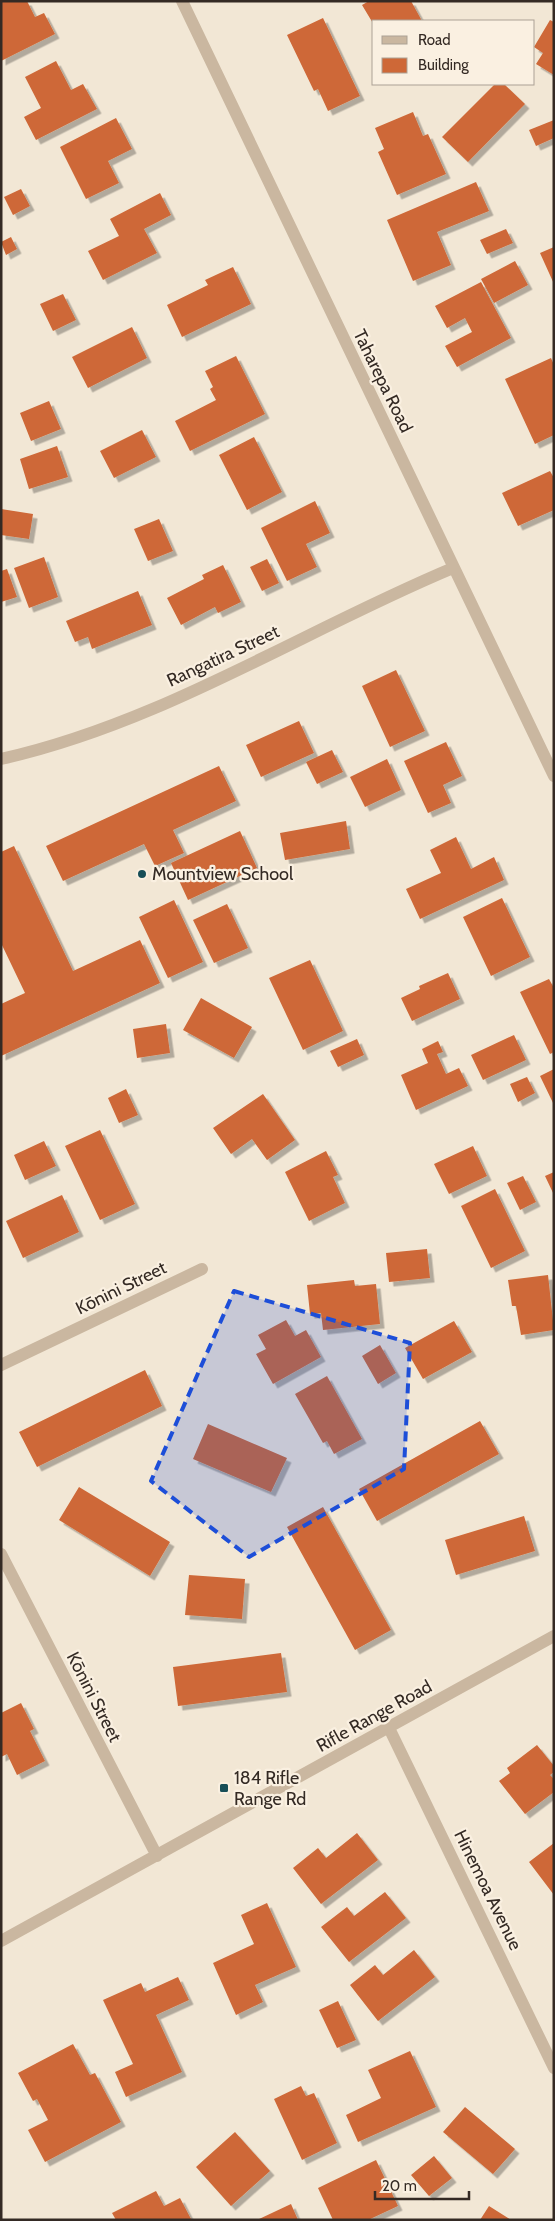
<svg xmlns="http://www.w3.org/2000/svg" width="555" height="2221" font-family="Cabin,sans-serif">
  <style>
    .building { fill: #ce6837; filter: url(#shadow) }
    .lines { fill: none; stroke-linecap: round; stroke-linejoin: round }
    .minor { stroke: #cab7a0; stroke-width: 12 }
    .marked { fill: #1d4ed8; fill-opacity: 0.2; stroke: #1d4ed8; stroke-width: 4; stroke-dasharray: 10 6; stroke-linejoin: round }
    .poi-dot { fill: #174e57; stroke: #faf0e1; stroke-width: 2 }
    .labels { text-anchor: middle; stroke-width: 4.5; stroke-linejoin: round; paint-order: stroke }
    .street-label { font-size: 18px; fill: #342a24; stroke: #faf0e1 }
    .poi-label { font-size: 18px; fill: #342a24; stroke: #faf0e1; text-anchor: start }
  </style>
  <defs>
    <filter id="shadow"><feDropShadow dx="4.5" dy="4.5" stdDeviation="0" flood-color="#0004"/></filter>
  </defs>
  <rect width="100%" height="100%" fill="#f2e7d5"/>
  <path class="building" d="M1 1H27L35 17 44 13 55 34 1 61Z
    M369 1H411L422 21H374V25L362 5Z
    M323 18 360 96 328 111 318 89 314 91 287 35Z
    M550 20 554 22V75L536 64 543 53 534 47Z
    M56 61 71 90 83 84 97 109 36 140 24 117 41 108 25 77Z
    M495 84H504L525 104 468 162 442 137Z
    M413 112 423 136 428 134 446 174 397 195 378 152 384 149 375 128Z
    M116 118 132 149 108 161 119 183 86 199 60 147Z
    M554 120V138L536 146 529 130Z
    M476 182 489 211 437 232 451 265 413 281 387 220Z
    M21 189 30 206 13 215 4 197Z
    M160 193 171 215 144 229 157 253 103 280 88 251 119 236 110 219Z
    M506 229 513 243 487 254 480 240Z
    M11 237 17 249 6 255 1 242Z
    M554 247V284L540 253Z
    M515 261 528 285 494 303 481 279Z
    M233 267 251 304 182 337 167 305 208 285 205 280Z
    M481 282 511 338 457 367 445 346 472 332 465 318 447 328 435 306Z
    M63 294 76 320 53 331 40 304Z
    M132 327 147 358 88 388 72 357Z
    M236 356 265 414 190 451 175 421 216 400 210 389 213 387 205 371Z
    M551 358 554 365V435L535 444 505 379Z
    M49 401 61 429 31 441 20 413Z
    M142 430 156 457 114 478 100 451Z
    M254 437 282 492 247 510 219 455Z
    M57 446 68 477 29 489 20 459Z
    M550 471 554 478V510L518 526 502 493Z
    M315 501 330 533 306 544 317 567 287 581 261 528Z
    M1 509 33 514 29 539 1 535Z
    M159 519 173 551 148 561 134 529Z
    M44 557 58 597 29 608 14 568Z
    M267 559 279 583 262 591 250 567Z
    M223 565 241 602 218 613 215 607 181 625 167 598 204 579 202 575Z
    M7 569 17 597 1 602V571Z
    M138 591 152 625 92 649 88 637 75 642 66 621Z
    M396 670 425 731 390 747 362 686Z
    M299 721 314 753 261 777 246 745Z
    M446 742 462 776 443 785 451 803 428 813 404 761Z
    M332 750 343 772 317 784 306 762Z
    M387 759 401 790 365 807 350 777Z
    M219 766 236 801 173 830 184 853 155 866 144 844 63 881 46 846Z
    M346 821 350 849 285 860 280 833Z
    M240 831 257 868 188 900 171 863Z
    M456 837 471 869 494 857 504 880 420 919 406 889 441 873 430 850Z
    M14 846 73 971 140 940 160 983 1 1056V1004L25 993 1 943V852Z
    M502 898 530 957 491 976 463 917Z
    M174 900 203 962 168 978 139 917Z
    M227 904 248 948 214 963 193 920Z
    M310 960 343 1031 303 1050 269 978Z
    M448 973 460 999 412 1021 401 998 420 989 419 986Z
    M549 979 554 988V1052L550 1054 520 992Z
    M201 998 252 1027 234 1058 183 1030Z
    M166 1024 170 1053 137 1058 133 1029Z
    M514 1035 526 1060 483 1080 471 1055Z
    M357 1039 364 1055 338 1067 330 1051Z
    M438 1041 443 1052 437 1054 446 1074 459 1068 468 1086 416 1110 401 1075 428 1063 422 1049Z
    M554 1069V1105L540 1076Z
    M527 1077 535 1093 518 1102 510 1084Z
    M126 1089 138 1115 119 1123 108 1098Z
    M263 1094 295 1140 267 1160 252 1139 231 1154 213 1128Z
    M100 1130 135 1204 100 1220 65 1146Z
    M44 1141 56 1166 25 1180 14 1155Z
    M473 1146 487 1176 449 1194 434 1164Z
    M326 1151 338 1175 333 1177 345 1203 309 1221 285 1172Z
    M554 1172V1195L545 1176Z
    M523 1176 536 1202 520 1210 507 1183Z
    M495 1189 525 1251 491 1268 461 1206Z
    M62 1195 79 1232 23 1258 6 1221Z
    M427 1249 430 1278 389 1282 386 1253Z
    M548 1275 554 1330 521 1335 516 1306H512L508 1280Z
    M354 1280 355 1286 376 1284 380 1324 323 1330 321 1313 310 1314 307 1285Z
    M286 1320 295 1336 306 1330 321 1357 273 1384 256 1354 266 1349 258 1335Z
    M454 1321 472 1352 423 1379 405 1348Z
    M380 1345 396 1373 378 1384 362 1356Z
    M145 1370 162 1406 37 1467 19 1432Z
    M327 1376 362 1439 334 1454 327 1441 323 1443 295 1394Z
    M480 1421 499 1454 377 1521 359 1489Z
    M208 1424 287 1458 271 1492 193 1459Z
    M79 1487 170 1542 150 1576 59 1520Z
    M323 1507 391 1630 355 1650 287 1527Z
    M524 1516 535 1551 456 1575 445 1540Z
    M189 1575 245 1579 242 1619 185 1615Z
    M281 1653 287 1692 178 1706 173 1667Z
    M21 1703 34 1729 30 1731 45 1761 17 1775 7 1754 1 1757V1713Z
    M537 1745 554 1766V1772L550 1775 554 1779V1792L525 1814 499 1781 510 1773 507 1768Z
    M357 1833 378 1860 321 1904 293 1868 318 1848 326 1858Z
    M554 1843V1895L529 1862Z
    M385 1892 406 1918 349 1962 321 1927 347 1907 354 1916Z
    M267 1903 296 1967 255 1985 263 2002 236 2015 213 1963 254 1944 241 1915Z
    M414 1950 435 1977 378 2021 350 1985 375 1965 383 1975Z
    M178 1977 189 2000 156 2015 182 2072 126 2097 115 2072 133 2064 103 2000 141 1983 145 1992Z
    M338 2001 356 2040 337 2048 319 2010Z
    M73 2044 90 2075 95 2073 121 2122 45 2162 28 2130 48 2120 37 2099 33 2101 18 2073Z
    M410 2051 436 2107 358 2142 346 2115 381 2098 368 2070Z
    M301 2086 306 2096 314 2093 337 2143 302 2160 274 2099Z
    M465 2107 515 2149 493 2174 443 2132Z
    M235 2132 270 2171 231 2206 196 2167Z
    M434 2156 452 2178 429 2196 411 2175Z
    M376 2160 398 2206 368 2220H333L318 2188Z
    M156 2191 164 2206 180 2198 191 2219 116 2220 112 2213Z
    M291 2204 298 2220H257Z
    M489 2206 511 2220H480Z"/>
  <g class="lines">
    <path class="minor" d="M182 1 554 776
      M1 759C162 723 302 631 453 568
      M1 1365 202 1269
      M1 1554 157 1856
      M389 1728 554 2068
      M1 1941 554 1636"/>
  </g>
  <path class="marked" d="M234 1291 410 1343 404 1469 249 1557 151 1481Z"/>
  <g class="poi-dot">
    <circle cx="142" cy="874" r="5"/>
    <rect x="219" y="1783" width="10" height="10" rx="2.5"/>
  </g>
  <g class="labels">
    <g class="street-label">
      <text transform="translate(383 381) rotate(64)" y="6">Taharepa Road</text>
      <text transform="translate(223 656) rotate(-25)" y="6">Rangatira Street</text>
      <text transform="translate(121 1288) rotate(-26)" y="6">Kōnini Street</text>
      <text transform="translate(94 1697) rotate(63)" y="6">Kōnini Street</text>
      <text transform="translate(374 1716) rotate(-29)" y="6">Rifle Range Road</text>
      <text transform="translate(488 1890) rotate(64)" y="6">Hinemoa Avenue</text>
    </g>
    <g class="poi-label">
      <text x="152" y="880">Mountview School</text>
      <text x="234" y="1784">184 Rifle<tspan x="234" dy="21">Range Rd</tspan></text>
    </g>
  </g>
  <rect width="555" height="2221" fill="none" stroke="#342a24" stroke-width="5"/>
  <rect x="372" y="20" width="162" height="65" fill="#faf0e1" stroke="#aba195"/>
  <rect x="382" y="36" width="25" height="8" fill="#cab7a0" stroke="#aba195"/>
  <text x="418" y="45" font-size="15" fill="#342a24">Road</text>
  <rect x="382" y="58" width="25" height="15" fill="#ce6837" stroke="#aba195"/>
  <text x="418" y="70" font-size="15" fill="#342a24">Building</text>
  <path d="M375 2191v8h94v-8" fill="none" stroke="#342a24" stroke-width="2.5"/>
  <text x="382" y="2191" font-size="15" fill="#342a24" stroke="#faf0e1" stroke-width="4" paint-order="stroke">20 m</text>
</svg>
